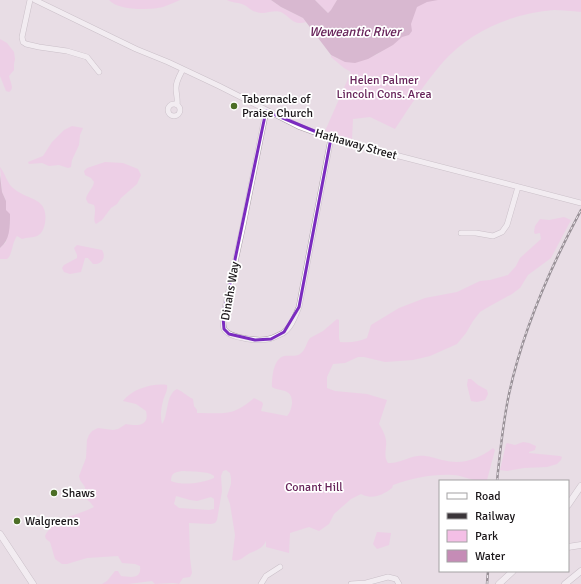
<svg xmlns="http://www.w3.org/2000/svg" width="581" height="584" font-family="Signika,sans-serif">
  <style>
    .green { fill: #f4bfe6; fill-rule: evenodd }
    .water { fill: #c58cb6 }
    .lines { fill: none; stroke-linecap: round; stroke-linejoin: round }
    .minor-casing { stroke: #a89ea5; stroke-width: 6 }
    .major-casing { stroke: #a89ea5; stroke-width: 7 }
    .minor { stroke: #fff; stroke-width: 5 }
    .major { stroke: #fff; stroke-width: 6 }
    .rail-casing { stroke: #3a3539; stroke-width: 2.5 }
    .rail { stroke: #fff; stroke-width: 1; stroke-dasharray: 3; stroke-linecap: butt }
    .marked { fill: none; stroke: #7b2cbf; stroke-width: 3; stroke-linejoin: round }
    .poi-dot { fill: #4c6e26; stroke: #fff; stroke-width: 1.5 }
    .labels { text-anchor: middle; stroke-width: 3.5; stroke-linejoin: round; paint-order: stroke }
    .park-label { font-size: 12px; fill: #662359; stroke: #fff }
    .poi-label { font-size: 12px; fill: #1a1619; stroke: #fff; text-anchor: start }
    .street-label { font-size: 12px; fill: #1a1619; stroke: #fff }
    .water-label { font-size: 13px; font-style: italic; fill: #68245a; stroke: #fff }
  </style>
  <rect width="100%" height="100%" fill="#e8dde5"/>
  <path class="green" d="M109 0H180C175 2 169 5 163 7 150 10 118 11 109 0Z
    M227 0H271L281 7 303 18 306 22C292 26 291 17 281 12 275 10 268 13 262 13 250 12 250 7 242 4 237 2 232 3 227 0Z
    M315 0H337L332 10 328 13Z
    M419 0H581V12C572 11 562 10 554 10 513 13 470 31 443 62 425 83 410 106 395 129L370 117 353 119 352 139 325 131 351 72 344 68 331 57V55L338 59 351 62 376 55 388 47Z
    M0 39 7 43 14 52 15 59 14 64V70L9 76C10 82 15 88 9 92L6 91 0 76Z
    M72 126 83 128 80 135 79 145 72 160 71 167 68 168 59 165 49 166 42 163 29 164 28 162 43 156 52 142 64 130Z
    M105 162 123 163 138 169 141 175 137 184 121 198 117 204 111 208 102 220 96 224C92 220 97 212 94 205L88 203 86 199C87 192 93 189 94 182L91 178 85 175 84 171 87 168Z
    M0 167C5 173 7 183 13 188 27 201 49 196 45 223 44 228 42 234 37 236 33 238 27 237 22 239L17 236C12 243 13 250 9 257L7 259H0V248L6 242 10 222 6 210V201L2 192Z
    M564 217 571 220 551 258 528 275 520 288 512 294 490 306 480 312 473 321 466 333 457 344 430 356 413 360 385 362 364 357H358L345 363 333 364 327 377V388L335 391 367 394 387 400 379 424C382 429 385 434 386 440 387 448 383 456 388 463 399 464 407 457 418 456 427 455 433 458 442 460 462 465 477 460 493 448L495 450 487 480C476 484 464 475 453 475 433 474 412 478 393 485L392 488C383 495 372 500 361 494L351 499 334 514 329 524 319 531 309 527 290 533 289 553 266 547V541C262 549 257 550 250 553 243 557 240 562 232 560L235 535 230 504 227 496 231 484V478L230 473 226 470 223 471 221 476 222 491 217 520 215 523 211 524 189 523 190 558 192 573 190 577 183 578 179 584C173 582 163 584 155 584L152 581 128 584H102L107 581 115 571H118L121 576C130 577 142 580 140 566L135 564 122 563 118 556 87 558 67 564H62L55 559 50 542 46 539 45 536C54 517 77 516 94 507L90 502 85 498 84 494 85 487 80 480 79 476 86 458 87 440 89 435 92 431 98 428 113 430 118 429 126 424C136 426 150 427 146 411L136 404 123 401C132 389 153 383 167 385 168 391 164 396 163 401 161 409 160 416 162 424 169 415 165 395 177 389 182 391 187 396 193 399L194 406 197 410V413C224 413 232 417 254 398L262 402 263 404 261 411 287 416C290 413 291 409 292 404 293 387 279 392 272 387 272 378 273 359 284 356 289 355 295 357 300 354 306 350 306 343 310 338L323 331 337 319 339 320V338L340 342C349 343 358 342 367 338L371 325 399 308 425 298 457 292 480 281 490 280 508 275 516 266 520 258 541 239 540 233 535 234 534 232 535 226 540 219 549 220ZM183 471C191 472 210 471 214 476V478C202 483 183 486 171 481 171 472 176 472 183 471ZM176 496 190 500 197 501 211 497 214 499V509L209 510 179 508 174 504Z
    M77 245 102 250C107 258 101 265 93 264L88 258H85L81 272 70 274 64 272 62 268 64 265 77 258V255L74 248Z
    M468 379H471L478 385 487 390 488 394 485 400 477 402 471 401 467 385Z
    M523 442 529 443 536 446 535 450 529 452V453L560 456 562 457 561 460 557 464 547 467 524 468 507 471 500 470 506 444 507 443 515 445Z
    M377 532 391 533 389 545 377 549 373 544Z"/>
  <path class="water" d="M271 0H315L328 13 331 10 337 0H438L427 2 417 7 411 24 412 31 409 35 402 37 393 45 368 59 355 63 345 62 331 55 303 18 281 7Z
    M0 175 2 192 6 201V210L10 214C10 227 10 240 0 248Z"/>
  <g class="lines">
    <g class="minor-casing">
      <path id="minor" d="M30 0 22 37 23 42 26 44 39 47 67 51 87 57 99 72
        M35 0 136 49 168 62 219 86 300 127 333 139 581 203
        M168 110a6 6 0 1 1 12 0a6 6 0 1 1-12 0Z
        M177 105C178 99 176 94 176 88 176 81 180 75 183 69
        M266 111 243 226 223 317C223 321 223 326 224 329 230 339 262 342 272 338 275 337 279 335 283 333 292 327 295 316 299 307L331 138
        M461 233H476L493 236 502 232 507 225 518 187
        M261 584 266 576 280 567
        M351 584 366 583 388 577 396 579 399 584"/>
    </g>
    <g class="major-casing">
      <path id="major" d="M568 505 581 486
        M0 534 33 584
        M568 547 581 545
        M499 584 513 571
        M565 584 581 571"/>
    </g>
    <use href="#minor" class="minor"/>
    <use href="#major" class="major"/>
    <g class="rail-casing">
      <path id="rail" d="M497 481C500 452 503 422 509 394 523 329 550 268 581 210
        M487 584 488 571"/>
    </g>
    <use href="#rail" class="rail"/>
  </g>
  <path d="M0 0H581V584H0ZM266 111 331 138 299 307 284 332 271 339 255 340 229 334 224 329 223 317Z" fill="#e8dde5" fill-opacity=".55" fill-rule="evenodd"/>
  <path class="marked" d="M266 111 331 138 299 307 284 332 271 339 255 340 229 334 224 329 223 317Z"/>
  <g class="poi-dot">
    <circle cx="234" cy="106" r="4"/>
    <circle cx="54" cy="493" r="4"/>
    <circle cx="17" cy="521" r="4"/>
  </g>
  <g class="labels">
    <g class="park-label">
      <text x="384" y="84">Helen Palmer<tspan x="384" dy="14">Lincoln Cons. Area</tspan></text>
      <text x="314" y="491">Conant Hill</text>
    </g>
    <g class="poi-label">
      <text x="242" y="103">Tabernacle of<tspan x="242" dy="14">Praise Church</tspan></text>
      <text x="62" y="497">Shaws</text>
      <text x="25" y="525">Walgreens</text>
    </g>
    <g class="street-label">
      <text transform="translate(356 144) rotate(16)" y="4">Hathaway Street</text>
      <text transform="translate(230 291) rotate(-80)" y="4">Dinahs Way</text>
    </g>
    <g class="water-label">
      <text x="355" y="36">Weweantic River</text>
    </g>
  </g>
  <rect x="439" y="480" width="130" height="92" fill="#ffffff" stroke="#a3a2a3"/>
  <rect x="447" y="493" width="20" height="6" fill="#ffffff" stroke="#a3a2a3"/>
  <text x="475" y="500" font-size="12" fill="#1a1619">Road</text>
  <rect x="447" y="513" width="20" height="6" fill="#3a3539" stroke="#a3a2a3"/>
  <text x="475" y="520" font-size="12" fill="#1a1619">Railway</text>
  <rect x="447" y="530" width="20" height="12" fill="#f4bfe6" stroke="#a3a2a3"/>
  <text x="475" y="540" font-size="12" fill="#1a1619">Park</text>
  <rect x="447" y="550" width="20" height="12" fill="#c58cb6" stroke="#a3a2a3"/>
  <text x="475" y="560" font-size="12" fill="#1a1619">Water</text>
</svg>
